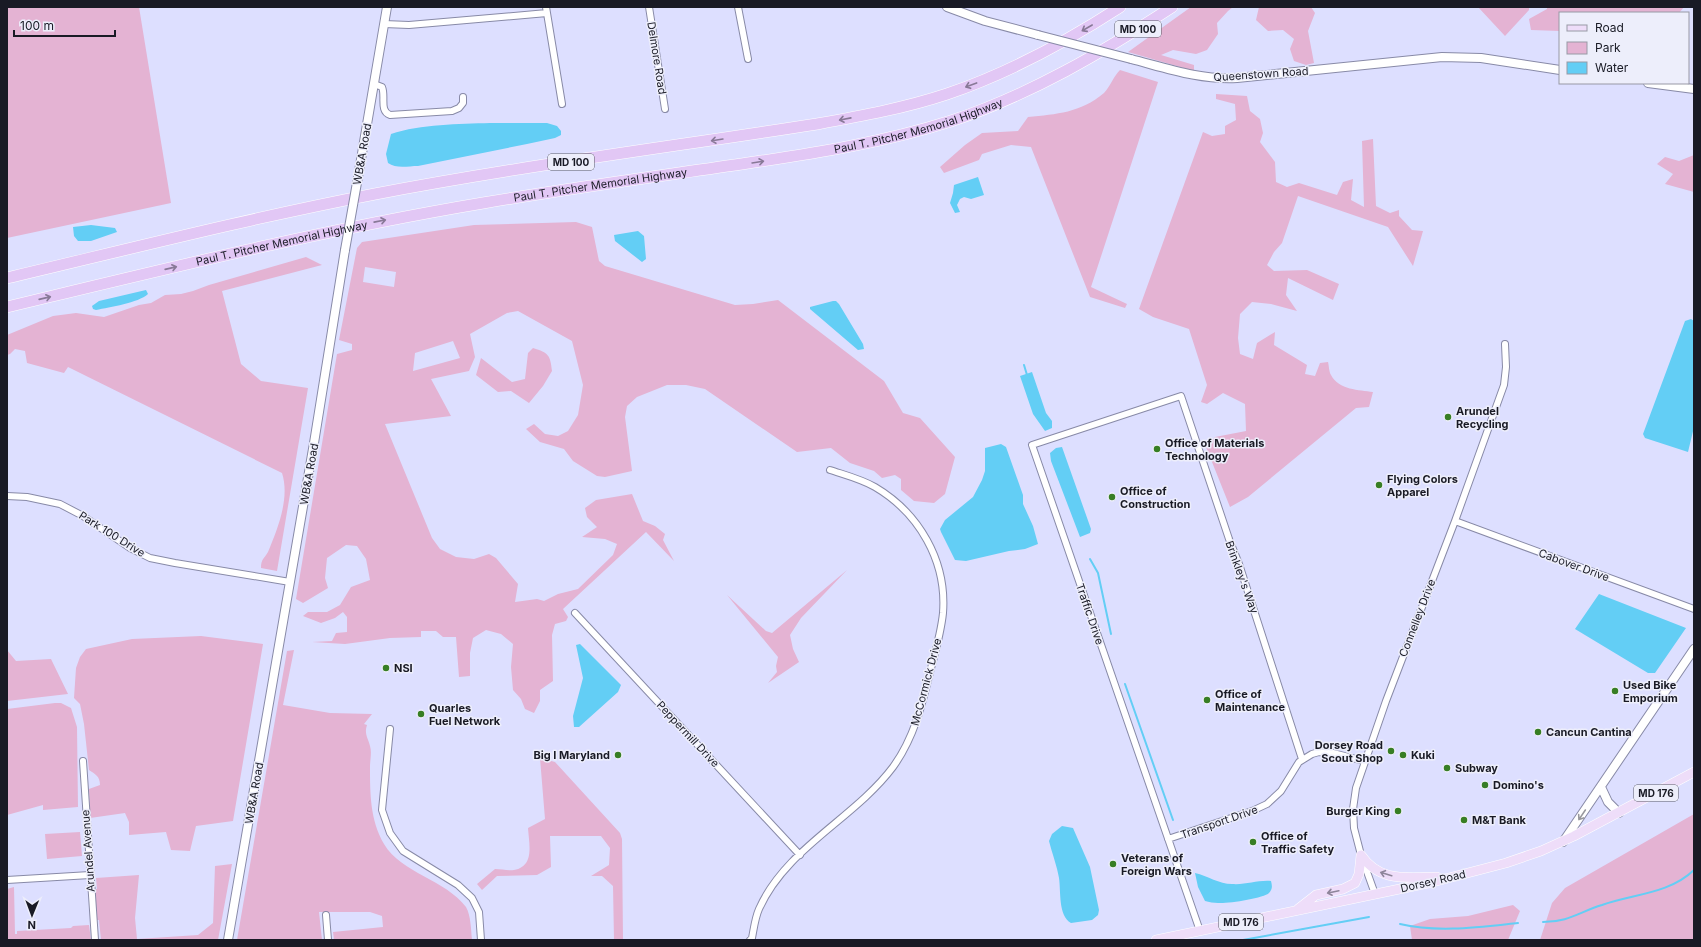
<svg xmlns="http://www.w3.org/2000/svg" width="1701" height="947" font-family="Inter,sans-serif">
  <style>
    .green { fill: #e4b3d3; fill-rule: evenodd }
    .water { fill: #63cef5 }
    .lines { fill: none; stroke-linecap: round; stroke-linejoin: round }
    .stream { stroke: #63cef5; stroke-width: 2 }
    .street-casing { stroke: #888aa7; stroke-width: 8 }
    .secondary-casing { stroke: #888aa7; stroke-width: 10 }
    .primary-casing { stroke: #fff; stroke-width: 10 }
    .highway-casing { stroke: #fff; stroke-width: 12 }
    .street { stroke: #fff; stroke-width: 6 }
    .secondary { stroke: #fff; stroke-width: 8 }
    .primary { stroke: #eeddf9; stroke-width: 9 }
    .highway { stroke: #e2c7f5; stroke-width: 11 }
    .secondary-bridge-casing { stroke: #888aa7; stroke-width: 10; stroke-linecap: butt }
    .secondary-bridge { stroke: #fff; stroke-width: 8 }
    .oneway { stroke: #887997 }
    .oneway2 { stroke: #98989d }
    .oneway3 { stroke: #8e859a }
    .poi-dot { fill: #377e24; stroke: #edeefb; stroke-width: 1.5 }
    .labels { text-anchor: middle; stroke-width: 3; stroke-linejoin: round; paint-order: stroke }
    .shield { fill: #edeefb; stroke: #595a65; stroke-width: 1 }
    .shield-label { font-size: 10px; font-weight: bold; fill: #191a25 }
    .street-label { font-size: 11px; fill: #191a25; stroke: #edeefb }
    .poi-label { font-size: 11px; font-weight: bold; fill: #191a25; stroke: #edeefb; text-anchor: start }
  </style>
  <rect width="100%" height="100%" fill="#dddfff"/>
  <path class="green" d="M7 7H139L171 203 7 238Z
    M1191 7H1233L1228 11 1217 23 1218 34 1207 50 1196 54 1173 50 1161 55 1194 65V71L1128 52Z
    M1259 7H1311L1315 13 1308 31 1314 63 1306 65 1294 61 1290 49 1294 39 1283 30 1268 31 1256 20Z
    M1478 7H1529V10L1505 36Z
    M1547 7H1684L1679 13H1560V31L1531 30 1529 19 1547 9Z
    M1120 70 1158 82 1091 287 1127 304 1125 308 1090 297 1031 147 1011 145 982 154 979 160 944 173 940 167 965 145 982 133 1018 131 1028 117C1057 114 1080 113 1104 93 1110 87 1113 77 1120 70Z
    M1216 94 1247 96 1250 111 1260 119 1263 133 1260 142 1275 162 1276 182 1287 187 1299 183 1337 195 1343 182 1353 179 1351 200 1364 207 1362 141 1373 139 1376 206 1390 213 1399 210V216L1412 230 1423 231 1413 266 1388 227 1298 196 1282 243 1274 252 1267 265 1274 271 1307 270 1339 284 1333 300 1288 278 1286 295 1297 311 1271 304 1252 302 1240 314 1238 338 1240 354 1253 359 1257 343 1275 332 1274 345 1307 365 1305 374 1315 376 1320 363 1328 362C1329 366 1329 372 1331 375 1339 390 1359 390 1373 392L1369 407 1356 408 1248 497 1230 507 1206 447 1215 437 1246 431 1245 404 1223 393 1207 404 1201 402 1207 385 1189 329 1153 317 1139 309 1203 132 1212 136 1225 134V126L1236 120 1235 104 1216 99Z
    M1694 155V192L1665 184 1673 174 1657 164 1665 157 1679 161Z
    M576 222 592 227 599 261 605 266 735 305 753 304 778 300 884 381 903 413 920 418 955 457 945 494 934 503 914 501 901 490V479L895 475 882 478 874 471 850 463 831 448 797 452 705 389 686 385H667L637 397 627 406 625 417 632 471 605 477 597 476 573 461 564 449 540 442 526 429 534 424 545 434 558 436 568 431 578 415 583 385 572 341 518 311 507 313 470 334 475 357 469 371 431 379 451 416 385 424 432 538 440 549 456 557 474 559 489 554 496 558 518 584 515 602 537 599 544 601 558 594 578 589 613 555 617 544 605 539 582 537 597 527 587 517 585 508 596 500 632 494 643 521 655 526 665 534 663 540 674 561 646 532 563 609 568 617 566 621 555 624 552 635 553 681 540 690V701L534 713 525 709 521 699 513 690 511 667 513 644 501 634 486 630 473 638 470 653V676L459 677 456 637H443L436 631H421V637L390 638 345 644 312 642 332 641 336 633 347 632V617L343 612 335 618 321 623 303 616 308 612H327L340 605 351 587 370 580 366 559 357 546 346 545 327 558 325 578 328 588 303 603 296 599 337 354 352 350V344L339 340 357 248 362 242 474 225ZM365 267 396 272 394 287 363 282ZM453 341 460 358 413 371 415 353Z
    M306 257 322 265 222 291 241 364 261 381 308 388 277 571 261 568C261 559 264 559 268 552 278 528 290 498 282 473L68 367 64 373 27 363 25 351 15 349 10 354 7 355V335L53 316 76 313 104 317 139 305 151 303 165 295 181 294 193 291 209 285Z
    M533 348C549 353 550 355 552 371L543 386 529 403 511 391 498 392 476 375 481 358 512 382 525 379 528 353Z
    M847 570 801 618 790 635 793 649 799 662 768 683 777 672 776 666 778 657 727 595 766 631 772 633Z
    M201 636 263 644 233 821 196 826 190 851 171 850 166 832 129 835V822L125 813 90 818 89 789 100 785C100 776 95 774 89 770L84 724 80 704 74 698 76 668 80 657 86 649 132 639Z
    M7 650 16 661 51 659 68 694 7 701Z
    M294 650 283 705 330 713 372 714 364 724 367 725C364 734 368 738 370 746 372 752 370 760 370 767 370 793 370 820 384 844 401 873 446 880 466 907 471 916 471 930 472 940H334L333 932 383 927 382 916 370 912H319L322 940H237L287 651Z
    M55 703H61L71 708 77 727 78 807 43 810V805L7 815V709Z
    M540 758 555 762 620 833 622 839 623 940H614L613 886 602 876H591L609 865 610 848 601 836H550L551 867 537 875 497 876 482 890 477 884 495 869C501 869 508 871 514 870 535 866 529 844 528 828L545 819Z
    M1694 814V940H1540L1552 903 1565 888Z
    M80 832 82 856 47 859 45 834Z
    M232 864 218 940H101L99 920H96L94 889H97L96 878 139 875 135 918 137 939 198 935 213 923 215 866Z
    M14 887 15 934H17V931L71 928 73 926 89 925 91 940H7V889Z
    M1513 905 1520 911 1508 940H1412L1410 926 1430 919 1468 916Z"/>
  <path class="water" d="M490 123H547L557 126 561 131V135L555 138 527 144 418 166C408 166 396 169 388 163L386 154 391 134C421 124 459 124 490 123Z
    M978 177 984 195 971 199 964 197 960 199 957 205 960 212 955 213 950 203 953 193 954 185Z
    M91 225 115 228 117 232 91 241H78L74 236 73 227Z
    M638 231 644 236 646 259 642 262 615 241 614 235Z
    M146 290 148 294C138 303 110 307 96 310L93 309 92 306 99 301Z
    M833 301H836L839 304 863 344 864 349 858 350 810 309V307Z
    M1691 319 1694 321V427L1688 452 1645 438 1643 434 1685 321Z
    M1032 372 1046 413 1052 421V428L1045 431 1033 414 1020 376Z
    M1001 444 1006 447 1023 495V504L1033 526 1038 544 1025 549 1009 551 966 561 955 560 941 532 940 529 945 520 973 497 982 480 985 471V448Z
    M1062 447 1091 529 1090 533 1080 537 1051 461 1050 453 1056 448Z
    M1599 594 1686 628 1655 673H1648L1575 629Z
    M580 644 621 685 618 692 579 727H574L573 716 583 678 576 645Z
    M1062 826 1073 828 1090 867 1099 910 1098 915 1092 920 1071 923C1058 916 1061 891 1059 878 1057 866 1052 853 1049 841L1052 834Z
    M1195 873C1208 876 1219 884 1232 884 1246 885 1257 880 1271 881 1272 885 1273 889 1269 893 1264 898 1227 904 1218 903 1214 903 1209 902 1205 901L1198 887Z"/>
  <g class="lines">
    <path class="stream" d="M1024 365 1027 375
      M1090 559 1098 573 1111 634
      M1125 684 1173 820
      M1543 922C1569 922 1579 912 1602 905 1633 894 1669 894 1694 870
      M1400 924C1438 933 1480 927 1518 923
      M1243 940 1369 917"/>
    <g class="street-casing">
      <path id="street" d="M546 7 562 104
        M649 7 665 109
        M738 7 748 59
        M384 24 409 25 547 13
        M374 84 382 87C386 96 379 111 390 115L452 111 459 108 463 103V97
        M7 496 27 497 60 504 83 516 130 548 150 558 175 563 290 582
        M1455 521 1694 609
        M575 613 800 855
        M390 729 382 810 390 833 403 851 458 885 472 898 479 912 481 940
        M83 761 95 940
        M1168 839 1252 811 1267 804 1281 791 1299 762 1312 754 1319 752 1333 753 1364 761
        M7 880 90 875
        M1375 894 1361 855 1354 828 1353 809 1356 788 1386 701 1455 521 1504 385 1506 367 1505 344
        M326 915 328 940
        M1200 931 1032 445 1181 396 1229 539 1239 564 1302 759
        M750 940 752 938C754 928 755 918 759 909 786 848 854 819 893 767 914 738 922 705 930 672 935 653 941 633 943 613 947 561 919 513 875 487 861 479 845 475 830 470"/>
    </g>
    <g class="secondary-casing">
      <path id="secondary" d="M947 7 985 21 1038 35
        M1131 59C1166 68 1200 80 1237 78L1442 57 1481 58 1560 70
        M1648 83 1694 89
        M358 177 387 7
        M1601 787 1608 802 1619 813
        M1563 842 1694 649
        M228 940 314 443 345 250"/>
    </g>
    <g class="primary-casing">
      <path id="primary" d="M1361 855C1380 883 1407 877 1437 877
        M1298 909 1316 895 1343 889 1355 883 1359 874 1361 855
        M1156 940 1433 882 1506 863 1541 851 1574 836 1694 772"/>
    </g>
    <g class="highway-casing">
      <g id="highway">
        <path d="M7 278C129 249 251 218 375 194 521 166 670 147 817 124 861 116 905 108 947 94 1009 73 1066 42 1120 7"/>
        <path id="s1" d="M7 307C165 269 322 230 483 203 571 188 660 176 748 163 817 153 885 142 951 121 1030 95 1103 52 1172 7"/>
      </g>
    </g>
    <use href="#street" class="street"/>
    <use href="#secondary" class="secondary"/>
    <use href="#primary" class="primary"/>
    <use href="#highway" class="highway"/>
    <g class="secondary-bridge-casing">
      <path id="secondary-bridge" d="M1038 35 1131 59
        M345 250 358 177"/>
    </g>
    <use href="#secondary-bridge" class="secondary-bridge"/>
  </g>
  <defs><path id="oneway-shaft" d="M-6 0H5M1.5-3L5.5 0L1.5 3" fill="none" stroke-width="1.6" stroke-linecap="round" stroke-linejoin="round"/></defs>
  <g class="oneway">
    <use href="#oneway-shaft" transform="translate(1087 28) rotate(150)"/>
    <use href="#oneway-shaft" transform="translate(971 85) rotate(160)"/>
    <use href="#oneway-shaft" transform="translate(845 119) rotate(169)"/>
    <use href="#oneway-shaft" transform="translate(717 140) rotate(171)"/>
    <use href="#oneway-shaft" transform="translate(758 162) rotate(-9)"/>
    <use href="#oneway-shaft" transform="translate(380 221) rotate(-11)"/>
    <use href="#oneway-shaft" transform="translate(171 268) rotate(-13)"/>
    <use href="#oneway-shaft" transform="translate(45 298) rotate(-13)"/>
  </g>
  <use class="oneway2" href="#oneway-shaft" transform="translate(1582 815) rotate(124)"/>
  <g class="oneway3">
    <use href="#oneway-shaft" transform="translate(1386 874) rotate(-163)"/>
    <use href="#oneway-shaft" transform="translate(1333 892) rotate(168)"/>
  </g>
  <g class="poi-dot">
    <circle cx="1448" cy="417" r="4"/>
    <circle cx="1157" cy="449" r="4"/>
    <circle cx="1379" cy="485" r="4"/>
    <circle cx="1112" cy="497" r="4"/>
    <circle cx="386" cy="668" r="4"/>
    <circle cx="1615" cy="691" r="4"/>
    <circle cx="1207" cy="700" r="4"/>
    <circle cx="421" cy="714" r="4"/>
    <circle cx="1538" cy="732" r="4"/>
    <circle cx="1391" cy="751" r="4"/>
    <circle cx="618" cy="755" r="4"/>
    <circle cx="1403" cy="755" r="4"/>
    <circle cx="1447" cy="768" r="4"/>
    <circle cx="1485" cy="785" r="4"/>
    <circle cx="1398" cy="811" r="4"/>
    <circle cx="1464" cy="820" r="4"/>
    <circle cx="1253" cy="842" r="4"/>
    <circle cx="1113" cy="864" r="4"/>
  </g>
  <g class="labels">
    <g class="shield">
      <rect x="1115" y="21" width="46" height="16" rx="3"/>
      <rect x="548" y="154" width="46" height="16" rx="3"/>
      <rect x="1634" y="785" width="44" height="16" rx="3"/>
      <rect x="1219" y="914" width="44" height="16" rx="3"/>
    </g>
    <g class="shield-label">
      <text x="1138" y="33">MD 100</text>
      <text x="571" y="166">MD 100</text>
      <text x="1656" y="797">MD 176</text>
      <text x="1241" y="926">MD 176</text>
    </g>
    <g class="street-label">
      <text transform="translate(657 58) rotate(81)" y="4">Delmore Road</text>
      <text transform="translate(1261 74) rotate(-4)" y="4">Queenstown Road</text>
      <text dy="4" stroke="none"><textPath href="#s1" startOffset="930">Paul T. Pitcher Memorial Highway</textPath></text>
      <text transform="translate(362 154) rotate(-80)" y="4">WB&amp;A Road</text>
      <text dy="4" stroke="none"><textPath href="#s1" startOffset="606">Paul T. Pitcher Memorial Highway</textPath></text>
      <text dy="4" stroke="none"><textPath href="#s1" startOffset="282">Paul T. Pitcher Memorial Highway</textPath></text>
      <text transform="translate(309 474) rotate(-80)" y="4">WB&amp;A Road</text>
      <text transform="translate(112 534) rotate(32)" y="4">Park 100 Drive</text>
      <text transform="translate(1574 565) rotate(20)" y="4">Cabover Drive</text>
      <text transform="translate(1242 577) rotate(70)" y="4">Brinkley's Way</text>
      <text transform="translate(1090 614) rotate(71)" y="4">Traffic Drive</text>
      <text transform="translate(1417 618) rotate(-69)" y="4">Connelley Drive</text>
      <text transform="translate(926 682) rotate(-75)" y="4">McCormick Drive</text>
      <text transform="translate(688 734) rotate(47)" y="4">Peppermill Drive</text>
      <text transform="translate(254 793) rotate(-80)" y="4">WB&amp;A Road</text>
      <text transform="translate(1219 822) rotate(-19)" y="4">Transport Drive</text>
      <text transform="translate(88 851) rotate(-94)" y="4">Arundel Avenue</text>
      <text transform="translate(1433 881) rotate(-13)" y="4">Dorsey Road</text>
    </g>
    <g class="poi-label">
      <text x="1456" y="415">Arundel<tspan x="1456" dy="13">Recycling</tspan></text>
      <text x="1165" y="447">Office of Materials<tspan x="1165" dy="13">Technology</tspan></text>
      <text x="1387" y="483">Flying Colors<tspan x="1387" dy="13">Apparel</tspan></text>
      <text x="1120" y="495">Office of<tspan x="1120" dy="13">Construction</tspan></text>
      <text x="394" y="672">NSI</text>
      <text x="1623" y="689">Used Bike<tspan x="1623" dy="13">Emporium</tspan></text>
      <text x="1215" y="698">Office of<tspan x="1215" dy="13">Maintenance</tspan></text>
      <text x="429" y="712">Quarles<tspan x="429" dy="13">Fuel Network</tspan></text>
      <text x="1546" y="736">Cancun Cantina</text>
      <text x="1383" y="749" text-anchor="end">Dorsey Road<tspan x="1383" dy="13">Scout Shop</tspan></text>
      <text x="610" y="759" text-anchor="end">Big I Maryland</text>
      <text x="1411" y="759">Kuki</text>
      <text x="1455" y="772">Subway</text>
      <text x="1493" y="789">Domino's</text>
      <text x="1390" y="815" text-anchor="end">Burger King</text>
      <text x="1472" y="824">M&amp;T Bank</text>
      <text x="1261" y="840">Office of<tspan x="1261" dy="13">Traffic Safety</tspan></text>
      <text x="1121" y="862">Veterans of<tspan x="1121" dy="13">Foreign Wars</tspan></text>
    </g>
  </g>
  <rect width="1701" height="947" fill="none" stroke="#191a25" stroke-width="16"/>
  <rect x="1559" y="12" width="130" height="72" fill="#edeefb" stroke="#9899a5"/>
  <rect x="1567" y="25" width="20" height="6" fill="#eeddf9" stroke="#9899a5"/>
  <text x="1595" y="32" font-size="12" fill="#191a25">Road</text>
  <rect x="1567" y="42" width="20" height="12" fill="#e4b3d3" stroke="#9899a5"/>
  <text x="1595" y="52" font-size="12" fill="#191a25">Park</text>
  <rect x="1567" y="62" width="20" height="12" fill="#63cef5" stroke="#9899a5"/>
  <text x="1595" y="72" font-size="12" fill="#191a25">Water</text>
  <g transform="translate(32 915) rotate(181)" stroke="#edeefb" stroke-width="3" paint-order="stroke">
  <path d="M0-3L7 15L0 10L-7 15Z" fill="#191a25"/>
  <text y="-6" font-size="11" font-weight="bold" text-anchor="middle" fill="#191a25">N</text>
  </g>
  <path d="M14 30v6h101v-6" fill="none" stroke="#191a25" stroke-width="2"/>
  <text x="20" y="30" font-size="12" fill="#191a25" stroke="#edeefb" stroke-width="3" paint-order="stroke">100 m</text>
</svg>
